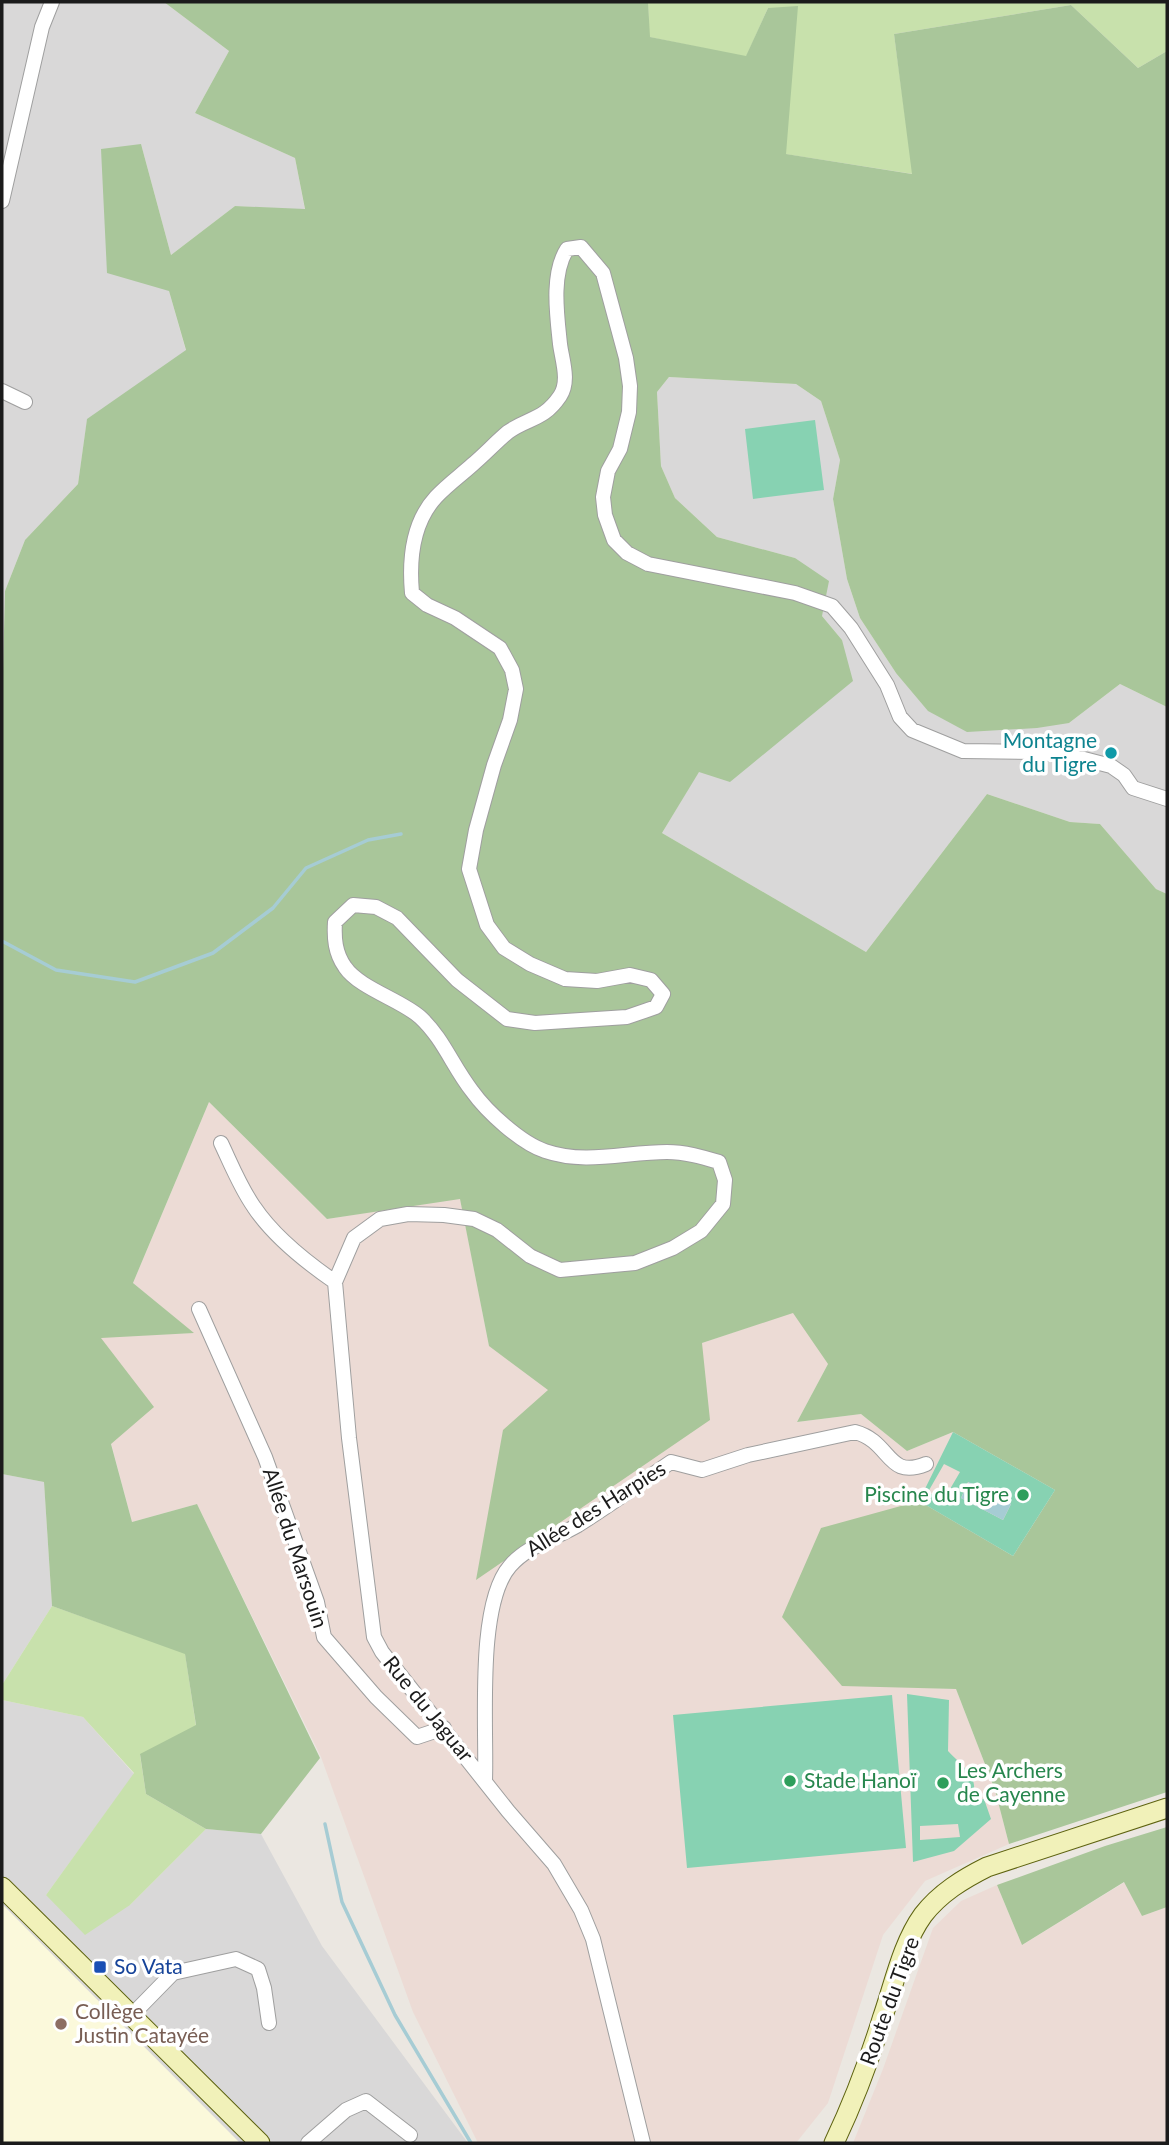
<svg xmlns="http://www.w3.org/2000/svg" width="1169" height="2145" font-family="Lato,sans-serif">
  <style>
    .residential { fill: #d9d8d8 }
    .education { fill: #fbf9db }
    .military { fill: #ecdbd5 }
    .grass { fill: #c8e1ac }
    .forest { fill: #a9c69a }
    .pitch { fill: #87d2b2; fill-rule: evenodd }
    .water { fill: #a6ccd4 }
    .lines { fill: none; stroke-linecap: round; stroke-linejoin: round }
    .stream { stroke: #a6ccd4; stroke-width: 3.5 }
    .minor-casing { stroke: #9f9f9f; stroke-width: 16 }
    .secondary-casing { stroke: #5e6310; stroke-width: 21 }
    .minor { stroke: #fff; stroke-width: 14 }
    .secondary { stroke: #f1f1b9; stroke-width: 19 }
    .culture-dot { fill: #0f9aa8; stroke: #fff; stroke-width: 2.5 }
    .leisure-dot { fill: #2e9e5b; stroke: #fff; stroke-width: 2.5 }
    .transit-dot { fill: #1a4fb4; stroke: #fff; stroke-width: 2.5 }
    .education-dot { fill: #8d6e63; stroke: #fff; stroke-width: 2.5 }
    .labels { text-anchor: middle; stroke-width: 7; stroke-linejoin: round; paint-order: stroke }
    .culture-label { font-size: 21px; fill: #0d838f; stroke: #fff; text-anchor: end }
    .leisure-label { font-size: 21px; fill: #27864d; stroke: #fff; text-anchor: start }
    .street-label { font-size: 21px; fill: #1b1b1b; stroke: #fff }
    .transit-label { font-size: 21px; fill: #164399; stroke: #fff; text-anchor: start }
    .education-label { font-size: 21px; fill: #785e54; stroke: #fff; text-anchor: start }
  </style>
  <rect width="100%" height="100%" fill="#ebe7e1"/>
  <path class="residential" d="M2 2H164L229 51 195 113 295 158 305 210 235 206 171 255 141 144 169 291 186 351 87 420 78 484 25 540 5 591 3 711Z
    M669 377 796 384 821 401 840 460 833 499 847 579 860 618 896 673 1069 723 1120 684 1167 707V894L1156 889 1100 824 1070 822 987 794 866 952 662 833 699 771 842 640 822 616 795 558 717 537 675 498 661 466 657 392Z
    M2 1474 44 1482 52 1606 2 1685Z
    M2 1700 83 1717 134 1774 46 1895 130 1905 206 1829 261 1834 322 1946 468 2143H2Z"/>
  <path class="education" d="M2 1904 240 2143H2Z"/>
  <path class="military" d="M209 1102 327 1219 460 1198 489 1346 702 1343 794 1312 828 1364 797 1422 861 1414 907 1451 953 1432 1055 1490 842 1685 956 1689 995 1790 1009 1844 925 1881 883 1935 828 2103 796 2143H478L413 2012 321 1757 197 1504 132 1522 111 1443 101 1337 193 1333 133 1283Z
    M1125 1882 1142 1916 1167 1907V2143H853L883 2069 933 1928 961 1901 997 1885 1022 1945Z"/>
  <path class="grass" d="M648 2H1167V51L1138 68 1071 5 894 34 913 174 785 154 768 8 746 57 649 37Z
    M52 1606 185 1653 196 1726 140 1755 146 1794 206 1829 130 1905 85 1935 46 1895 134 1773 83 1717 2 1700V1685Z"/>
  <path class="forest" d="M164 2H648L650 37 746 56 768 8 798 6 786 154 912 174 894 34 1071 5 1138 68 1167 51V707L1120 684 1069 723 1037 728 967 732 928 711 896 673 860 618 847 579 833 499 840 460 821 401 796 384 669 377 657 392 661 466 675 498 717 537 795 558 829 581 822 616 842 640 853 681 730 782 699 772 662 833 866 952 987 794 1070 822 1100 824 1156 889 1167 894V1792L1009 1844 995 1790 956 1689 842 1686 782 1617 821 1528 919 1501 1013 1556 1055 1490 953 1432 907 1451 861 1414 797 1422 828 1364 793 1313 702 1343 710 1420 476 1580 503 1430 548 1390 489 1346 460 1199 327 1219 209 1102 133 1283 194 1333 101 1338 154 1407 111 1444 132 1522 197 1504 320 1758 261 1834 206 1829 146 1794 140 1754 196 1725 185 1654 52 1606 44 1482 2 1474V711L5 591 25 540 78 484 87 419 186 350 169 291 107 273 101 149 141 144 171 255 235 206 305 209 295 158 195 113 229 51Z
    M1167 1827V1907L1142 1916 1124 1882 1022 1945 997 1885 1105 1846Z"/>
  <path class="pitch" d="M815 420 824 490 753 499 745 429Z
    M953 1432 1055 1490 1013 1556 919 1501ZM944 1464 960 1472 943 1501 928 1492ZM968 1482 1011 1504 1003 1520 961 1498Z
    M907 1694 949 1700 948 1751C965 1769 980 1776 972 1801L984 1799 991 1819 954 1851 913 1862ZM958 1824 960 1837 920 1840V1826Z
    M892 1695 906 1848 687 1868 673 1715Z"/>
  <path class="water" d="M969 1482 1011 1504 1003 1520 961 1498Z"/>
  <g class="lines">
    <path class="stream" d="M2 941 56 970 135 982 213 953 273 908 306 868 368 840 401 834
      M325 1824 342 1902 395 2015 471 2143"/>
    <g class="minor-casing">
      <path id="minor" d="M2 201 42 27 52 2
        M2 391 25 402
        M221 1143C231 1164 240 1187 254 1207 274 1237 306 1262 335 1282
        M199 1309 265 1457 317 1602 324 1637 376 1697 417 1737 444 1728
        M485 1780C487 1728 476 1605 510 1566 527 1546 556 1538 578 1525 610 1505 640 1483 671 1462L702 1470 748 1455 855 1432C892 1442 886 1480 926 1464
        M131 2016 173 1973 236 1959 258 1969 264 1988 269 2023
        M308 2143 346 2110 366 2101 410 2135
        M643 2143 593 1939 581 1910 554 1864 508 1811 382 1652 374 1637 349 1438 335 1282 354 1238 380 1219 408 1214 444 1215 474 1219 497 1230 530 1256 560 1270 635 1263 673 1248 701 1231 723 1204 725 1180 719 1162C702 1157 685 1152 667 1152 625 1152 586 1165 545 1151 521 1143 487 1112 472 1091 453 1067 443 1038 420 1017 401 1000 359 988 345 967 335 953 334 938 335 922L353 905 376 907 397 918 457 980 507 1019 535 1023 627 1017 656 1007 663 994 651 980 630 975 597 981 565 979 530 964 504 948 487 925 469 869 476 830 494 765 510 720 516 689 512 670 500 648 455 618 427 605 412 593C409 560 412 523 436 497 447 485 461 475 472 465 484 455 496 442 508 432 529 417 543 421 560 396 570 381 562 360 560 344 557 315 551 274 567 249L581 247 603 273 626 358 630 386 629 412 620 449 608 471 603 497 605 515 614 540 627 553 648 564 795 593 832 606 851 628 887 685 900 717 912 730 963 751 1037 752 1084 759 1111 766 1124 775 1133 788 1167 799"/>
    </g>
    <g class="secondary-casing">
      <path id="secondary" d="M2 1887 260 2143
        M834 2143C853 2103 869 2061 882 2019 894 1985 902 1944 923 1915 940 1893 963 1879 987 1867L1167 1808"/>
    </g>
    <use href="#minor" class="minor"/>
    <use href="#secondary" class="secondary"/>
  </g>
  <circle class="culture-dot" cx="1111" cy="753" r="7"/>
  <g class="leisure-dot">
    <circle cx="1023" cy="1495" r="7"/>
    <circle cx="790" cy="1781" r="7"/>
    <circle cx="943" cy="1783" r="7"/>
  </g>
  <rect class="transit-dot" x="93" y="1960" width="14" height="14" rx="3.5"/>
  <circle class="education-dot" cx="61" cy="2024" r="7"/>
  <g class="labels">
    <g class="culture-label">
      <text x="1097" y="748">Montagne<tspan x="1097" dy="24">du Tigre</tspan></text>
    </g>
    <g class="leisure-label">
      <text x="1009" y="1502" text-anchor="end">Piscine du Tigre</text>
      <text x="957" y="1778">Les Archers<tspan x="957" dy="24">de Cayenne</tspan></text>
      <text x="804" y="1788">Stade Hanoï</text>
    </g>
    <g class="street-label">
      <text transform="translate(596 1509) rotate(-32)" y="7">Allée des Harpies</text>
      <text transform="translate(295 1548) rotate(72)" y="7">Allée du Marsouin</text>
      <text transform="translate(428 1709) rotate(51)" y="7">Rue du Jaguar</text>
      <text transform="translate(890 2001) rotate(-70)" y="7">Route du Tigre</text>
    </g>
    <g class="transit-label">
      <text x="114" y="1974">So Vata</text>
    </g>
    <g class="education-label">
      <text x="75" y="2019">Collège<tspan x="75" dy="24">Justin Catayée</tspan></text>
    </g>
  </g>
  <rect width="1169" height="2145" fill="none" stroke="#1b1b1b" stroke-width="7"/>
</svg>
